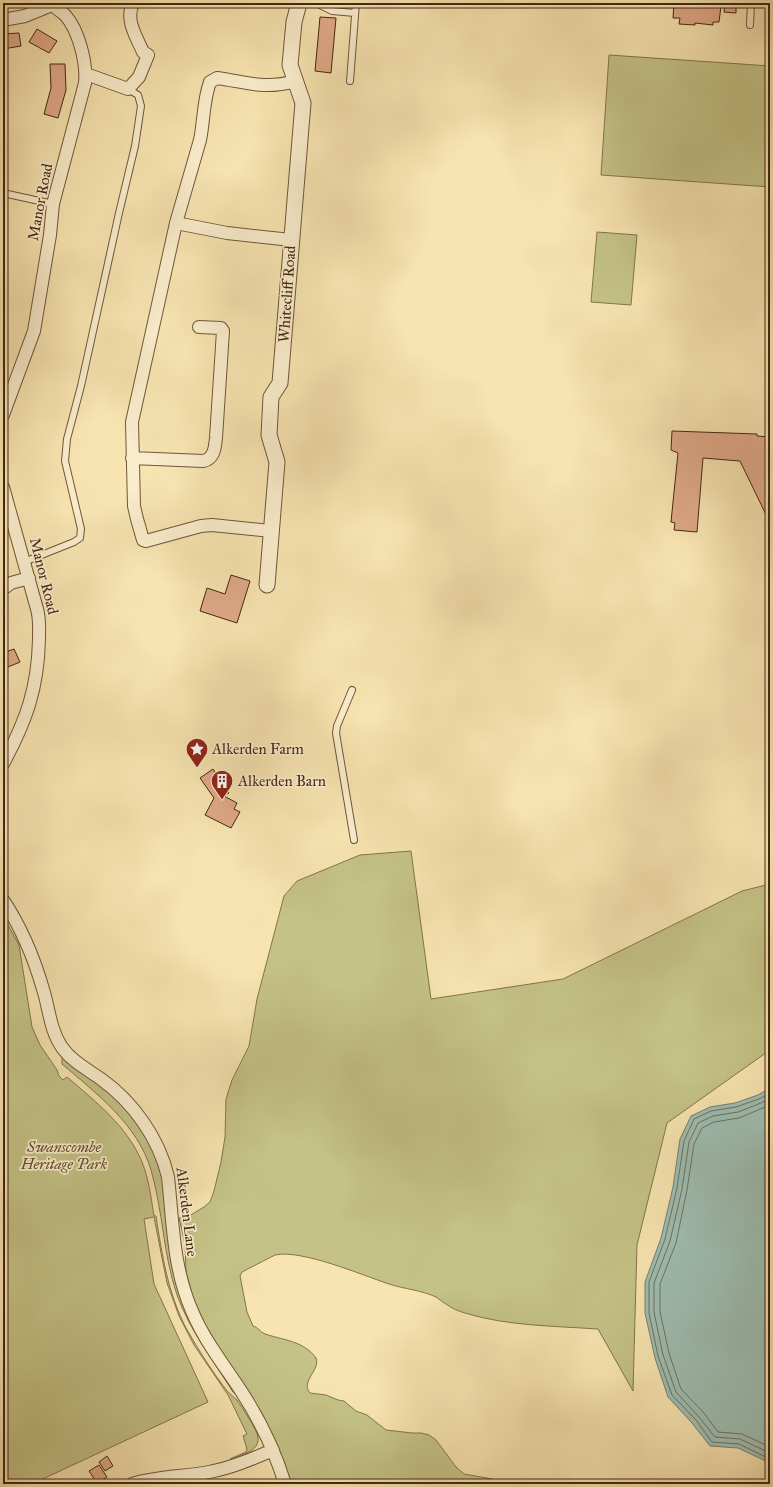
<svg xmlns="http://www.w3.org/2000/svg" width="773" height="1487" font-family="'IM FELL Great Primer',serif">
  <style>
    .green { fill: #c4c286; stroke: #83744c }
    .water { fill: #9ebeb2; stroke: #798172 }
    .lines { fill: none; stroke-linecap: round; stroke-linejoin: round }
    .shore { stroke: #707262; stroke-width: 1 }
    .building { fill: #e0a988; stroke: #422612 }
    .service-casing { stroke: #6f563a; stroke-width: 8 }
    .minor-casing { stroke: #6f563a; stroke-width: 14 }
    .tertiary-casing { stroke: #6f563a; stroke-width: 17 }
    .service { stroke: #faedcc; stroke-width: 6 }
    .minor { stroke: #faedcc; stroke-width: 12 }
    .tertiary { stroke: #faedcc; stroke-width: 15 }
    .labels { text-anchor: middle; stroke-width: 3.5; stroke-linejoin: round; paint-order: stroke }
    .street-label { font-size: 15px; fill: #422612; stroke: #faedcc }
    .poi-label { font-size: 15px; fill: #422612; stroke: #faedcc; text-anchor: start }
    .park-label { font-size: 15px; font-style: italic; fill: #624d2f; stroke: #faedcc }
  </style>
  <rect width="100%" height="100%" fill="#f7e4b0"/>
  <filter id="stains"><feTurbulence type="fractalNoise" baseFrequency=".005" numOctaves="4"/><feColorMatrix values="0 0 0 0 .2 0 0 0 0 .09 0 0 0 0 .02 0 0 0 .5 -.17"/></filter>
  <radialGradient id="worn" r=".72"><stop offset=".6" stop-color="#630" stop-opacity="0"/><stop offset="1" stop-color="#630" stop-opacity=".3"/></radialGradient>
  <path class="green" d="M609 55 770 66V187L601 175Z
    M597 232 637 235 631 305 591 302Z
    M411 851 431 999 563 979 742 891 770 884V1050L667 1123 637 1245 633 1391 598 1329C554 1326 507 1326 465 1313 458 1311 451 1308 446 1304 442 1302 439 1299 436 1297 421 1290 404 1289 389 1284 362 1275 301 1249 275 1255L242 1272 240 1276 247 1312 253 1326C258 1327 260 1332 265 1334 283 1340 304 1341 316 1358 321 1370 300 1381 310 1393L326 1395 338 1400 344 1401 356 1411 367 1415 386 1430 412 1433H421L429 1435 436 1440 456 1467 464 1474 498 1480 507 1484H290L196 1308 186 1272 185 1244 179 1218 189 1216 204 1207 210 1202 214 1191 221 1162 225 1137 226 1099 232 1080 249 1046 257 999 284 896 297 881 360 855Z
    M3 916 19 945 32 1027 40 1045 57 1070 59 1076 63 1080 67 1077C96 1102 127 1126 142 1162 149 1179 151 1198 154 1216H156C162 1255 168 1293 186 1328 198 1349 213 1373 228 1392 231 1395 234 1397 237 1400 241 1406 258 1431 258 1437 260 1452 240 1455 230 1459L246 1452 247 1449 243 1436 247 1434 228 1395 194 1345 179 1316 167 1283 154 1217 144 1219 154 1284 208 1402 32 1484H3Z
    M62 1057 74 1068 109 1092 137 1121 151 1146 159 1165 163 1182 171 1261 180 1295 237 1395 233 1392C213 1360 190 1331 177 1295 163 1254 163 1211 151 1170 138 1125 96 1093 62 1064Z"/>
  <path class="water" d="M770 1088V1463L738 1448 710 1446 692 1423 668 1397 655 1358 645 1313V1282L661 1238 673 1187 680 1139 691 1116 710 1107 735 1103 758 1095Z"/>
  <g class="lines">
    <path class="shore" d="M770 1093 759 1099 736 1107 711 1111 694 1119 684 1141 677 1188 665 1239 649 1282V1313L658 1356 672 1395 696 1420 712 1442 739 1444 770 1459
      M770 1098 761 1103 738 1112 713 1116 698 1123 689 1142 682 1189 670 1241 654 1283V1312L663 1355 676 1392 699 1417 715 1437 740 1439 770 1453
      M770 1105 739 1118 714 1122 702 1128 694 1144 687 1190 676 1243 660 1284V1312L669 1353 681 1389 704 1413 718 1432 742 1434 770 1447"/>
  </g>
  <path class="building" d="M674 3 691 4V6H721L719 22H713V25L695 23V25L679 24 680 18H673Z
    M725 3H736V13L724 12Z
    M320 17 336 18 331 73 315 71Z
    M37 29 57 41 49 53 29 42Z
    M19 33 21 46 3 49V34Z
    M50 64H65L66 90 58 118 44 114 51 88Z
    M672 431 757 434V436L770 437V523L740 461 703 458 697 532 674 530 675 523 671 522 678 453 671 450Z
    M231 575 250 581 237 623 200 611 207 588 225 594Z
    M14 649 20 662 3 669V653Z
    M213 769 229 793 224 796 237 803 234 809 240 812 231 828 205 815 214 798 200 778Z
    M107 1456 113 1466 105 1471 99 1462Z
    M99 1465 107 1477 97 1483 89 1471Z"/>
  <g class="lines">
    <g class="service-casing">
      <path id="service" d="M316 3 332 11 355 13
        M750 25 751 3
        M350 81 356 3
        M3 193 53 204
        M24 562 74 542 80 538 81 529 65 461 67 439 81 386 119 213 135 146 141 106 138 95 128 89
        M352 690 337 726 336 733 354 840"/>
    </g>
    <g class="minor-casing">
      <path id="minor" d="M3 20 25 16 52 5
        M86 74 128 89 139 77 148 55 143 52C136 36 125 20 133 3
        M176 223 227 233 291 240
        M3 415 34 331 50 235 53 204 85 83C87 64 79 30 65 15 61 11 55 8 51 3
        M132 458 203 461C214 459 215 448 216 438L223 331 221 328 199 327
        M3 487 37 609C40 619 39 629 39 639 38 689 26 721 3 764
        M271 531 212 525 201 526 146 541 143 540 137 519 134 506 132 422 176 223 200 140C204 121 203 101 210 82L217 78C246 82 265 90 295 81
        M3 589 11 583 29 578
        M3 900C21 927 34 958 43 989 49 1008 50 1029 61 1046 71 1061 87 1069 101 1079 133 1102 159 1138 168 1177 173 1223 173 1268 192 1311 204 1340 224 1365 241 1391 260 1420 275 1451 285 1484
        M132 1484C158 1476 183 1477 209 1472 231 1468 252 1459 273 1450"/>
    </g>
    <g class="tertiary-casing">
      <path id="tertiary" d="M267 585 277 462 269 435 271 397 280 383 303 103 290 65 294 22 299 3"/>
    </g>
    <use href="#service" class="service"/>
    <use href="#minor" class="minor"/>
    <use href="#tertiary" class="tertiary"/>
  </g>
  <defs>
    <g id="sight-pin" transform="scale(1.15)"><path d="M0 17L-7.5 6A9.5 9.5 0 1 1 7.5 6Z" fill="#8f2418" stroke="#faedcc"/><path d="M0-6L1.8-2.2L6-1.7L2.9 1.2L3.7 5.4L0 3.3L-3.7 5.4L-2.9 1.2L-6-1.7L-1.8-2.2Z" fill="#fff"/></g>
    <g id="building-pin" transform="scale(1.15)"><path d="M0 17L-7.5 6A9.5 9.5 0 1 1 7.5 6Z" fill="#8f2418" stroke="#faedcc"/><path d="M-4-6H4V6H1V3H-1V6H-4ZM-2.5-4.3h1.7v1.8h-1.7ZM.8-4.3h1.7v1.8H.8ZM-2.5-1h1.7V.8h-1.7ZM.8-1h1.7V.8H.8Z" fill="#fff"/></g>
  </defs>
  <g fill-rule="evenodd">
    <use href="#sight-pin" x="197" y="749"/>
    <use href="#building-pin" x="222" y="781"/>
  </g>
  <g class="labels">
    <g class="street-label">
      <text transform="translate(40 202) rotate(-79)" y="5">Manor Road</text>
      <text transform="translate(287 294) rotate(-86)" y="5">Whitecliff Road</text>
      <text transform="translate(44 576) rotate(76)" y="5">Manor Road</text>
      <text transform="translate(187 1212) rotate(83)" y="5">Alkerden Lane</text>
    </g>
    <g class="poi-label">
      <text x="212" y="754">Alkerden Farm</text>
      <text x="238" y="786">Alkerden Barn</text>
    </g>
    <g class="park-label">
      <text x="64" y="1152">Swanscombe<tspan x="64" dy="17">Heritage Park</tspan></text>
    </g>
  </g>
  <rect width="773" height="1487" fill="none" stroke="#f7e4b0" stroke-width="16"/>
  <rect x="4" y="4" width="765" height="1479" fill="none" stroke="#422612" stroke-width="2"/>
  <rect x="8" y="8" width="757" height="1471" fill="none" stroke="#422612"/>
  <rect width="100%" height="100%" filter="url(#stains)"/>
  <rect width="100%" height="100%" fill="url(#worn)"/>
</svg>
